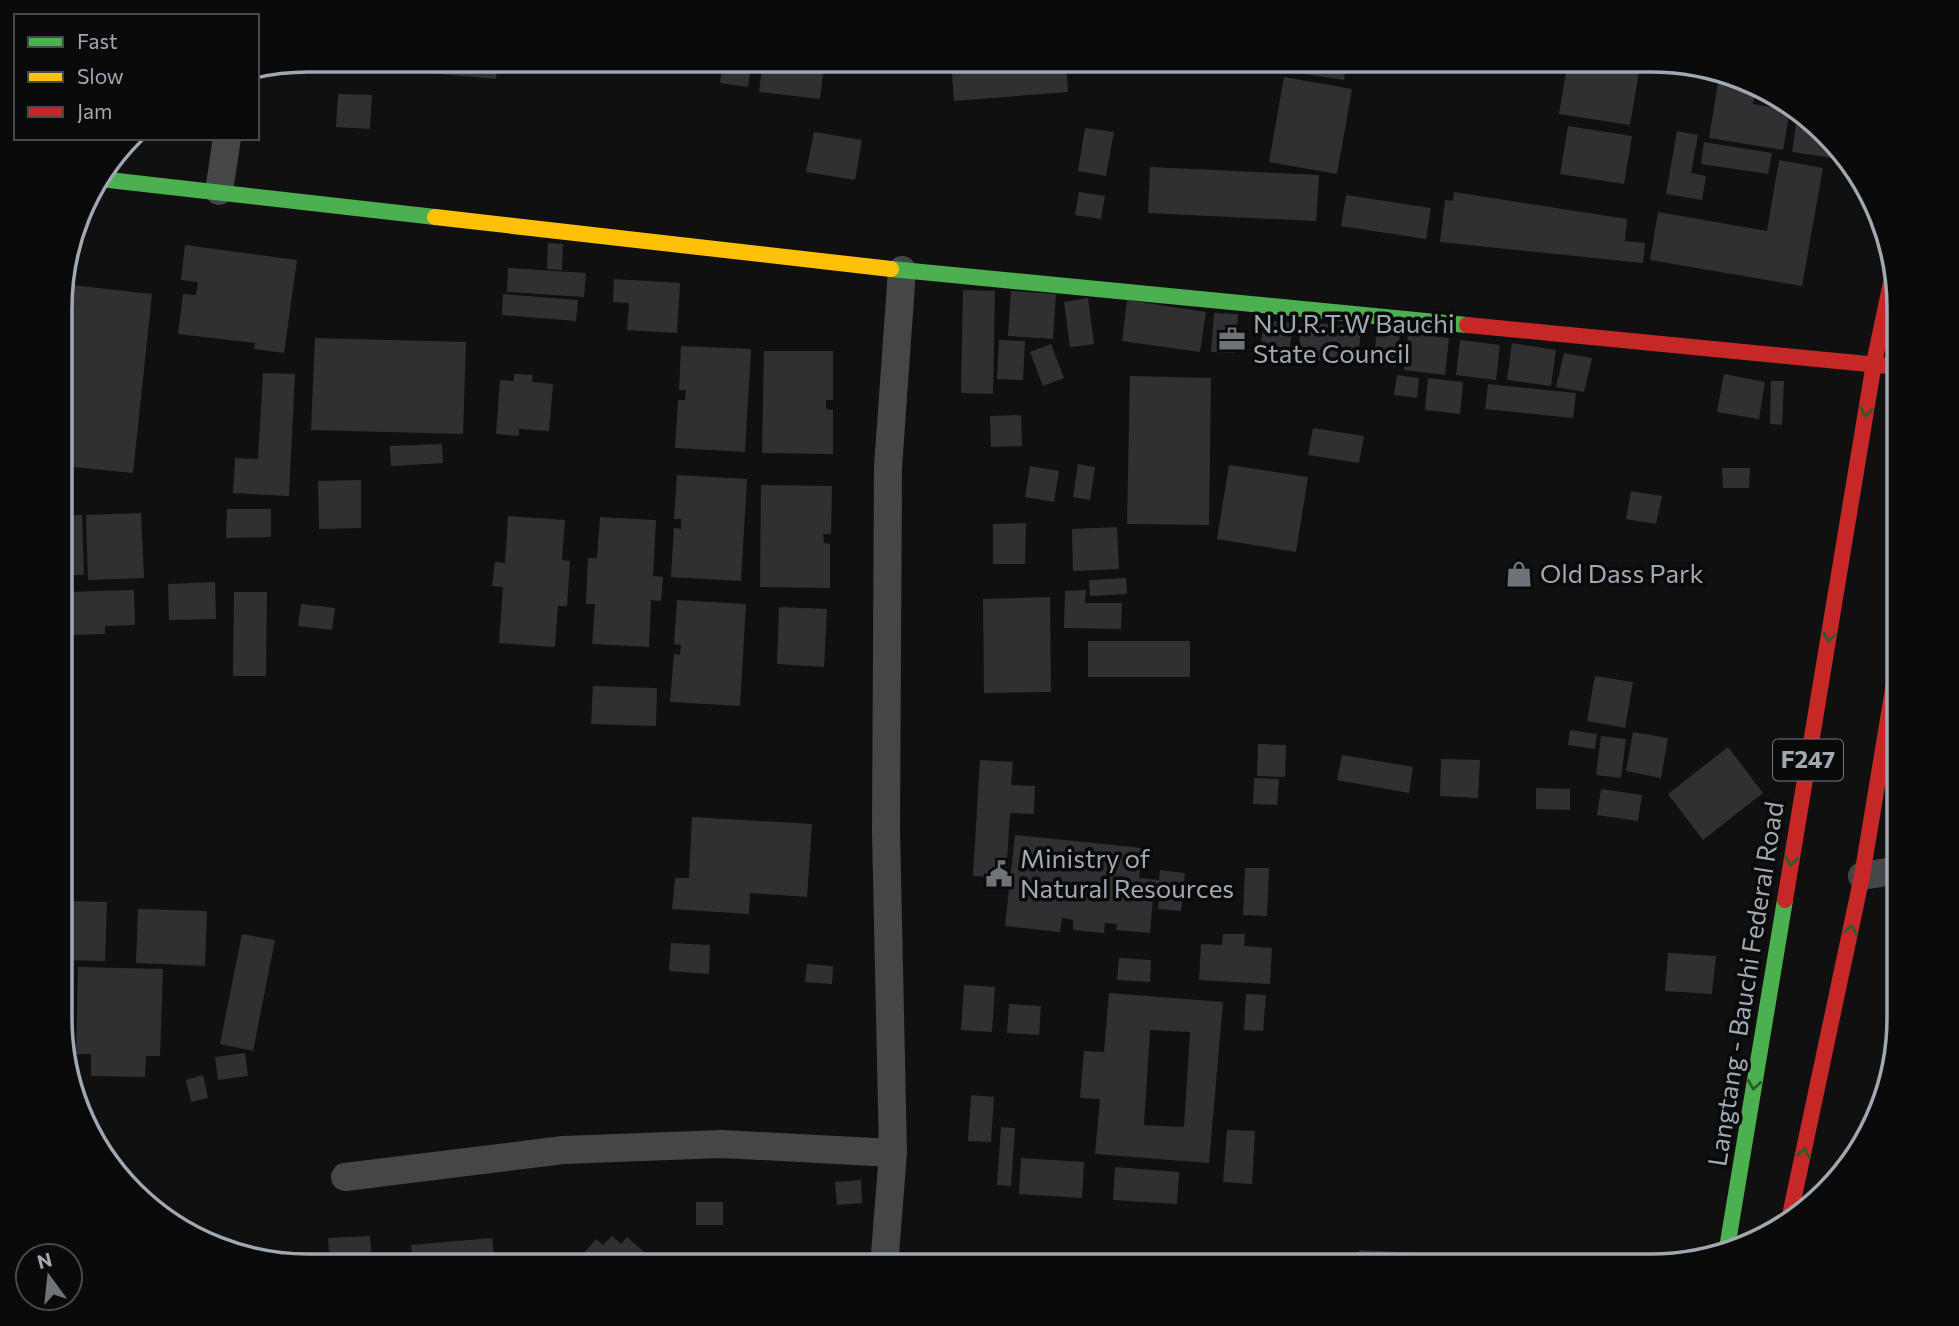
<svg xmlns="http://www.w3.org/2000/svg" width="1959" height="1326" font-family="Commissioner,sans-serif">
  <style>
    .building { fill: #303033; fill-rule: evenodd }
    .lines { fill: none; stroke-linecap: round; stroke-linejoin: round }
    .street { stroke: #444648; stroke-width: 28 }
    .fast { stroke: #4caf50; stroke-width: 16 }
    .slow { stroke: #ffc107; stroke-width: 16 }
    .jam { stroke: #c62828; stroke-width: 16 }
    .oneway { stroke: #2b5c2e }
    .labels { text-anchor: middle; stroke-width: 7; stroke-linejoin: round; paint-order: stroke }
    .shield { fill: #0a0a0b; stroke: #737980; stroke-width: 2 }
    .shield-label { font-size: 24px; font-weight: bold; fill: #a0a8b2 }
    .poi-label { font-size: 26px; fill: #a0a8b2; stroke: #0a0a0b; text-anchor: start }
    .street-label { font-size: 26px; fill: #a0a8b2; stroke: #0a0a0b }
    .rim { fill: none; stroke: #a0a8b2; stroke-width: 3.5 }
  </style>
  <rect width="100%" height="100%" fill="#101010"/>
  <path class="building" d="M353 60H498L496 79 353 66Z
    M723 60H752L748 87 720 83Z
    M763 60 824 66 820 99 759 92Z
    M951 60H1066L1068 92 954 101Z
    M1267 60H1347L1344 80 1266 68Z
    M1568 60H1641L1630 125 1559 114Z
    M1720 71 1730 73 1756 85 1753 104 1790 110 1783 150 1709 138Z
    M1284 77 1352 89 1337 174 1269 162Z
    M338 94 372 95 370 129 336 127Z
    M1798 111 1834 150 1833 158 1792 152Z
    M1568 126 1632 136 1624 184 1560 174Z
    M1085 128 1114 132 1106 176 1078 171Z
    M1677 131 1698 135 1691 173 1706 176 1702 200 1666 194Z
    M814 132 862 140 855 180 806 172Z
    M1704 142 1772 153 1768 174 1701 164Z
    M1779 160 1823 168 1802 286 1650 260 1658 212 1767 231Z
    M1150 167 1319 175 1316 221 1148 213Z
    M1079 192 1105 196 1101 219 1075 215Z
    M1454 192 1627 219 1625 241 1645 243 1643 263 1440 242 1445 200 1453 201Z
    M1346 195 1431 208 1426 239 1341 226Z
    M548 243 563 244 562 270 547 269Z
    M185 245 297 260 284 353 254 349 255 343 178 334 183 294 196 295 198 282 181 280Z
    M508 268 586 273 584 297 507 292Z
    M614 279 680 283 677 333 627 330 629 303 613 302Z
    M62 284 152 294 133 473 62 466Z
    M963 290 995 291 993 394 961 393Z
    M1011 291 1056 294 1053 339 1008 336Z
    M503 294 578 300 576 321 502 315Z
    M1088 298 1094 344 1070 347 1064 302Z
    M1127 300 1206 312 1200 352 1122 341Z
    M1214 313 1238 314 1235 353 1211 352Z
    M1264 320 1293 323 1289 354 1260 351Z
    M1301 322 1361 327 1358 363 1298 358Z
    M1377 331 1400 334 1396 367 1373 364Z
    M1408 333 1449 338 1445 375 1404 370Z
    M315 338 466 342 463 434 311 430Z
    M999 340 1025 341 1023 380 997 379Z
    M1460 340 1500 345 1496 380 1456 375Z
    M1512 343 1556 350 1551 386 1507 380Z
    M1051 344 1064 378 1043 386 1030 352Z
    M681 346 751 349 745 452 675 448 678 400H685L686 390H679Z
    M764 351H833V400H826V409L833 410V454L762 453Z
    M1564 353 1592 358 1584 392 1556 387Z
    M263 373 295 374 289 496 233 493 235 458 258 459Z
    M514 374 533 375 532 382 553 384 549 431 519 429V436L496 434 500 380 514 381Z
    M1724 374 1765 382 1759 419 1717 412Z
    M1397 375 1419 378 1417 398 1394 395Z
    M1130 376 1211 378 1209 525 1127 524Z
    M1428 378 1463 382 1460 414 1425 410Z
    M1771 381H1784L1782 425 1770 424Z
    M1488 384 1576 393 1573 418 1485 409Z
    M1021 415 1022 446 991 447 990 416Z
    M1313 428 1364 436 1359 463 1308 455Z
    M442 444 443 463 391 466 390 446Z
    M1078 464 1095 467 1090 500 1073 497Z
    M1229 465 1308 477 1296 552 1217 539Z
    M1030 466 1059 471 1054 502 1025 497Z
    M1722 468H1750L1749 488H1723Z
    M677 475 747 479 741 581 671 577 674 528 681 529V519H674Z
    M361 480V528L319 529 318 481Z
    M761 485 832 486 831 534H823L824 543 830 544V588L760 587Z
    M1631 491 1662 496 1656 524 1626 519Z
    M227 509H271V537L226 538Z
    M141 513 144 578 88 580 86 515Z
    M62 515H82L84 575H62Z
    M508 516 565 520 562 560 570 561 567 606H558L555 647 499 643 503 587 492 586 495 562 505 563Z
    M600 517 656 520 653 576 663 577 661 601 651 600 649 647 592 644 595 604H586L588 558H597Z
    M1026 523 1025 564H993V524Z
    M1117 527 1119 569 1073 571 1072 529Z
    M1126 578 1127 594 1090 596 1089 580Z
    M215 582 216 619 169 620 168 584Z
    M134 590 135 625 105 626V634L67 635 65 592Z
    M1086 590 1085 603H1122L1121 629 1064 628 1065 591Z
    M234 592H267L266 676H233Z
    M1050 597 1051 692 984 693 983 599Z
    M677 600 746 604 740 706 670 702 674 654 680 655 681 645 674 644Z
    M301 604 335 608 332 630 298 626Z
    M779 607 827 609 824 667 777 664Z
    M1088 641H1190V677H1088Z
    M1595 676 1633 682 1625 728 1587 721Z
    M593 686 657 688 656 726 591 724Z
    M1570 730 1597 734 1595 749 1568 745Z
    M1633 732 1668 738 1661 778 1626 771Z
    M1601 736 1626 739 1621 778 1596 775Z
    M1258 744 1286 745 1285 777 1257 776Z
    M1728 747 1763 793 1703 840 1668 794Z
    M1342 755 1413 767 1409 793 1337 780Z
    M1441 759 1480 760 1478 798 1440 796Z
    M980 760 1013 762 1011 785 1035 786 1034 814 1010 813 1006 878 973 876Z
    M1254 778 1279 779 1277 805 1253 804Z
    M1536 788 1570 789V810L1536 809Z
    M1601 789 1642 795 1638 821 1597 815Z
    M692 817 812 824 807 897 750 893 749 914 672 909 675 878H689Z
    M1015 835 1142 848 1139 878 1159 880 1160 870 1185 873 1181 911 1158 909 1159 899 1153 898 1150 933 1116 930 1117 924 1105 923 1104 933 1073 930V920L1062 918 1060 932 1005 926Z
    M1245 868H1269L1267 916 1243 915Z
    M62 901 107 902 105 961 62 960Z
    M138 909 207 911 205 966 136 963Z
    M242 934 275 940 253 1051 220 1044Z
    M1223 934H1245L1244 946 1272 948 1270 984 1199 980 1201 944 1222 945Z
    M671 943 710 945 709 974 669 971Z
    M1668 953 1716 956 1712 994 1665 991Z
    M1119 958 1151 960 1150 982 1117 980Z
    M807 964 833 966 832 984 805 982Z
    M78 967 163 969 160 1056H146L145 1077 91 1076V1054H76Z
    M964 985 995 987 992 1032 961 1030Z
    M1109 993 1223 1002 1209 1163 1095 1154 1100 1099 1080 1098 1084 1051 1104 1052ZM1150 1030 1190 1032 1184 1127 1144 1125Z
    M1246 994 1266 995 1263 1031 1244 1030Z
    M1009 1004 1041 1006 1039 1035 1007 1033Z
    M245 1053 248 1076 218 1080 215 1057Z
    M203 1075 208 1098 191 1102 186 1080Z
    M971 1095 994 1097 991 1142 968 1141Z
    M1001 1127 1015 1128 1011 1186 997 1185Z
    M1227 1130 1255 1131 1252 1184 1223 1182Z
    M1855 1144 1861 1145 1857 1156 1853 1161Z
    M1021 1158 1084 1162 1082 1198 1019 1194Z
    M1115 1167 1179 1172 1177 1204 1113 1200Z
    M861 1180 862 1203 837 1205 835 1182Z
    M696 1202H723V1225H696Z
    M370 1236 372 1264 330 1266 328 1238Z
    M612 1236 621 1244 627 1237 651 1258 644 1266 574 1265 596 1239 603 1245Z
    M492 1238 495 1266H413L411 1245Z
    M1359 1250 1485 1256 1484 1266H1359Z
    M722 1260 818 1264V1266H721Z"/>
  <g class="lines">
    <path class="street" d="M219 191 227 138
      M1862 876 1899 870
      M345 1177 563 1150 722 1144 893 1153
      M884 1266 893 1153 886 830 888 467 902 270"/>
    <path class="fast" d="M100 179 435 217
      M891 269 1467 325
      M1727 1248 1785 900"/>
    <path class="slow" d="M435 217 891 269"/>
    <path class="jam" d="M1467 325 1899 367
      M1785 900 1874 363 1893 273
      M1789 1220 1862 876 1899 653"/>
  </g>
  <defs><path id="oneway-chevron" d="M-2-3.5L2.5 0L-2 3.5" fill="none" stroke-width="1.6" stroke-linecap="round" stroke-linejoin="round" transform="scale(1.75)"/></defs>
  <g class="oneway">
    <use href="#oneway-chevron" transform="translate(1866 412) rotate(99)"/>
    <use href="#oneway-chevron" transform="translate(1829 637) rotate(99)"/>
    <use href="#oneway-chevron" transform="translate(1791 861) rotate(99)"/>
    <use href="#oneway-chevron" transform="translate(1851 930) rotate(-78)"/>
    <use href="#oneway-chevron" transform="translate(1754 1085) rotate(99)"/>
    <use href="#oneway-chevron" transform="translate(1804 1153) rotate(-78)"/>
  </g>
  <defs>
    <g id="office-bare" transform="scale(2.1)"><path d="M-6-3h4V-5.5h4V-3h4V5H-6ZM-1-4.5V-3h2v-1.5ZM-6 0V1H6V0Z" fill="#6e7379" stroke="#0a0a0b" stroke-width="2.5" paint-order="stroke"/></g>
    <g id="shop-bare" transform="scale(2.1)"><path d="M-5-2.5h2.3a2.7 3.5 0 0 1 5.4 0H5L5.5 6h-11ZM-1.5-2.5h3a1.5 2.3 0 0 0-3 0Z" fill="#6e7379" stroke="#0a0a0b" stroke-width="2.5" paint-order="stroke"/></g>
    <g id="civic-bare" transform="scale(2.1)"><path d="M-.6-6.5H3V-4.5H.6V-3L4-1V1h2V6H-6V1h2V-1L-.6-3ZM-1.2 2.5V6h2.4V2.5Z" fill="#6e7379" stroke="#0a0a0b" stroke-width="2.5" paint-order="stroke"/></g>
  </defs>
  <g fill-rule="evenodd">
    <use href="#office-bare" x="1232" y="339"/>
    <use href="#shop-bare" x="1519" y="574"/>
    <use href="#civic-bare" x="999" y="874"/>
  </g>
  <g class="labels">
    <rect class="shield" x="1773" y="739.5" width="70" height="41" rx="5"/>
    <g class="shield-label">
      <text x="1808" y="768">F247</text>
    </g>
    <g class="poi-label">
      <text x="1253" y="333">N.U.R.T.W Bauchi<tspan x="1253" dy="30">State Council</tspan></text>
      <text x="1540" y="583">Old Dass Park</text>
      <text x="1020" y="868">Ministry of<tspan x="1020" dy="30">Natural Resources</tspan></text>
    </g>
    <g class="street-label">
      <text transform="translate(1746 984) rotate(-81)" y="9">Langtang - Bauchi Federal Road</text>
    </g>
  </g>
  <path d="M0 0H1959V1326H0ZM308 72H1651A236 236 0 0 1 1887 308V1018A236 236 0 0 1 1651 1254H308A236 236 0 0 1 72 1018V308A236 236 0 0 1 308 72Z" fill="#0a0a0b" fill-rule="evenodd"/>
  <path class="rim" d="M308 72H1651A236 236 0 0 1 1887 308V1018A236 236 0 0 1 1651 1254H308A236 236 0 0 1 72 1018V308A236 236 0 0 1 308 72Z"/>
  <rect x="14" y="14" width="245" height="126" fill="#0a0a0b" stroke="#46494e" stroke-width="2"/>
  <rect x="28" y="37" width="35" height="10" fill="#4caf50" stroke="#46494e" stroke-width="2"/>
  <text x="77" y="49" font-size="21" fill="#a0a8b2">Fast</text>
  <rect x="28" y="72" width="35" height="10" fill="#ffc107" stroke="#46494e" stroke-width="2"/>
  <text x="77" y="84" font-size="21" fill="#a0a8b2">Slow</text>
  <rect x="28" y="107" width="35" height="10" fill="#c62828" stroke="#46494e" stroke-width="2"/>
  <text x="77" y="119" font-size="21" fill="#a0a8b2">Jam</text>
  <g transform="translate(49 1277) rotate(345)"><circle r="33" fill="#0a0a0b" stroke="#46494e" stroke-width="2"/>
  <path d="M0-5L12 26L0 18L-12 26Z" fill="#6e7379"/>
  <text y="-10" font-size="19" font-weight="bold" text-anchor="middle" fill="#a0a8b2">N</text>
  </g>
</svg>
